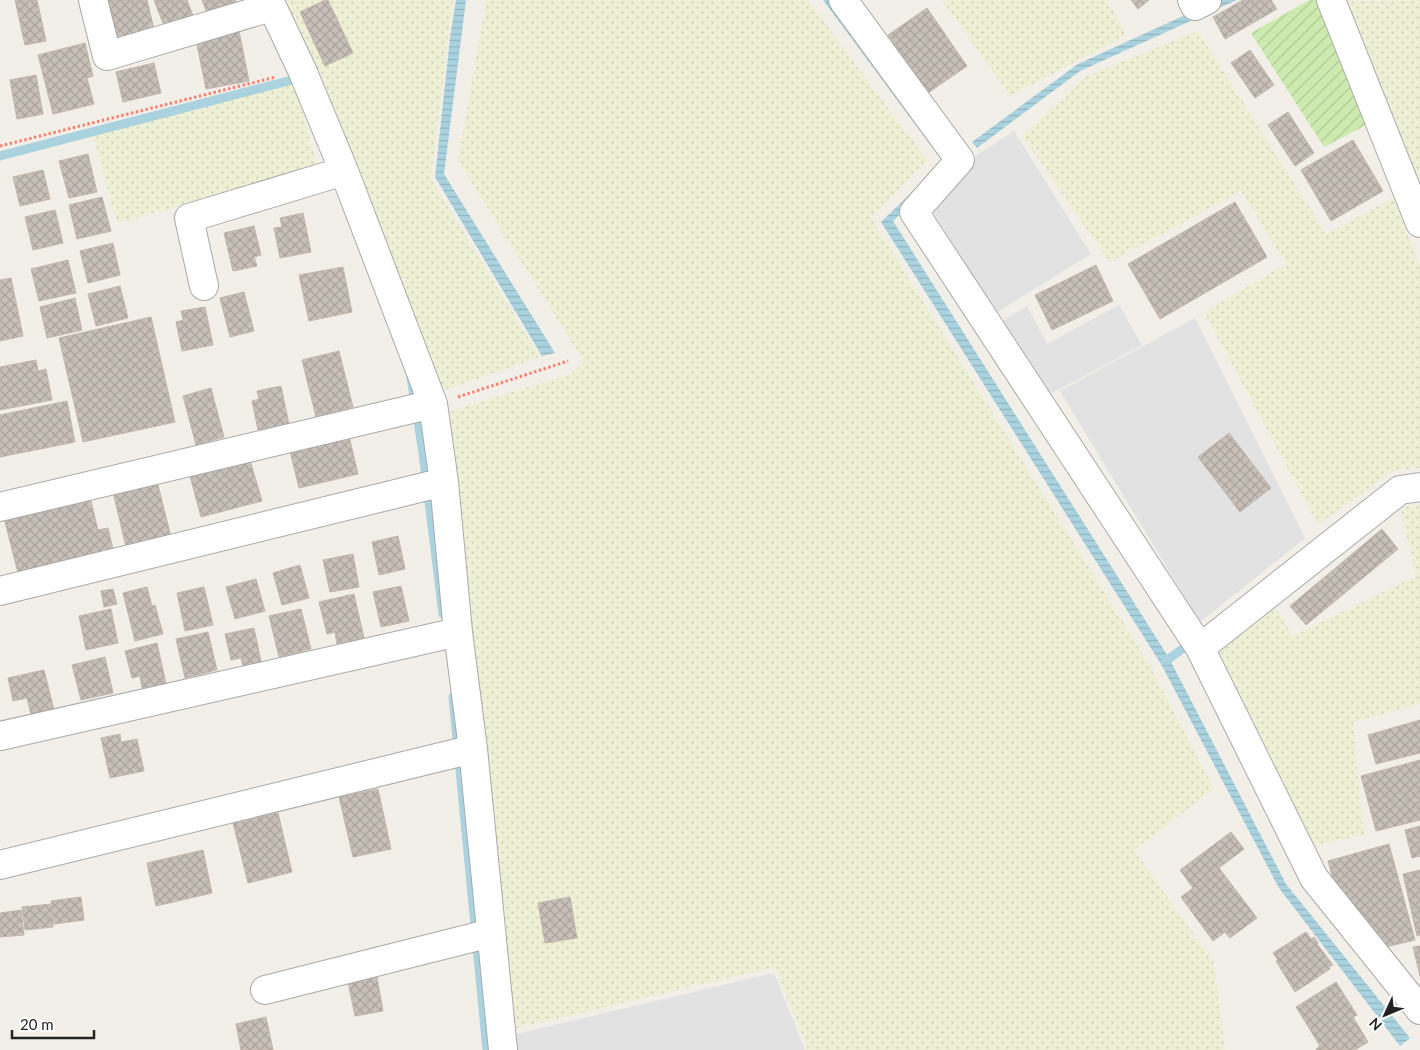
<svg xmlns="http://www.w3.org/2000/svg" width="1420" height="1050" font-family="Lato,sans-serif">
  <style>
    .farmland { fill: url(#farmland-dots) }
    .garden { fill: url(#garden-furrows) }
    .parking { fill: #e2e2e2 }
    .water { fill: url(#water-rules) }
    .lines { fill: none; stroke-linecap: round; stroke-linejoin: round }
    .stream { stroke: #aad3df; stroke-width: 9 }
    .building { fill: url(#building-cross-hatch); stroke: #c4b6ab }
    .minor-casing { stroke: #a9a9a9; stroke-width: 30 }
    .path { stroke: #fa8072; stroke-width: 3; stroke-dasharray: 2.5 2.5; stroke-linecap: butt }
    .minor { stroke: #fff; stroke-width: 28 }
  </style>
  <defs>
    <pattern id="farmland-dots" width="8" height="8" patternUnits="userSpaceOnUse" patternTransform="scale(1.25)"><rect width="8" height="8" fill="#eef0d5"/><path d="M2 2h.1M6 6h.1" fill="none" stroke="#ccceb7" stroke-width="1.8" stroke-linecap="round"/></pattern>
    <pattern id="garden-furrows" width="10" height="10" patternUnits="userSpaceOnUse" patternTransform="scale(1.25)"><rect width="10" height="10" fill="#cdebb0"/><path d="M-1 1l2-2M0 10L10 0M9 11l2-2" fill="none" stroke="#b0c997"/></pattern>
    <pattern id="water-rules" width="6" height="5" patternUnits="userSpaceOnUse" patternTransform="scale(1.25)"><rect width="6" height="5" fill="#aad3df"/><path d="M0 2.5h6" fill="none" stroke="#92b5bf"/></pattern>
    <pattern id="building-cross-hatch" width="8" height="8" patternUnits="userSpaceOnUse" patternTransform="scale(1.25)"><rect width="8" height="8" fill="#c7bfb8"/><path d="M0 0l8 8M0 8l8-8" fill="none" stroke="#aba49e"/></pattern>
  </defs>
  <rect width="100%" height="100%" fill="#f2efe9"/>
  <path class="farmland" d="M281 0H453L431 179 540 357 437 393 357 165Z
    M486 0H808L927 160 871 218 1149 664 1214 789 1134 850 1214 963 1225 1050H808L775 967 513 1029 447 412 571 374 584 362 458 161Z
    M942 0H1106L1127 35 1010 96Z
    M1420 0V182L1348 1Z
    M1198 31 1326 234 1393 198 1420 266V468L1395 470 1318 525 1204 312 1286 264 1241 191 1110 262 1022 136 1086 76Z
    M294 81 318 168 117 223 93 136Z
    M1420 505V704L1353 722 1364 835 1315 845 1218 650 1276 608 1293 636 1416 576 1400 507Z"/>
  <path class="garden" d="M1309 0H1321L1370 123 1324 147 1251 33Z"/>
  <path class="parking" d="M1014 131 1091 254 996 313 929 205 968 161Z
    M1119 305 1142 345 1045 397 1003 320 1027 306 1047 344Z
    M1195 318 1305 538 1200 622 1060 391Z
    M774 973 805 1050H514L512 1035Z"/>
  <path class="water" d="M456 0H466L444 174 555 353 542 356 435 177 450 38Z
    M823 0H838L953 163 893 221 1169 658 1286 884 1410 1038 1400 1046 1279 888 1161 664 881 222 943 162Z
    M1218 0H1237L1080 71 977 148 972 142 1078 64Z"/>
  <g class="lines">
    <path class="stream" d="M0 156 296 79
      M411 377 423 453 443 614
      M1166 661 1189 644
      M453 697 487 1050"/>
  </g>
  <path class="building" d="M15 0H37L46 41 25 45Z
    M106 0H147L155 33 117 43Z
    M154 0H187L195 21 166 31Z
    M202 0H236V2L207 13Z
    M325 0H328L353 53 325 66 300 12Z
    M1131 0H1149L1138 9Z
    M1243 0H1271L1277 9 1225 39 1213 17Z
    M927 8 967 66 928 93 888 35Z
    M239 31 249 81 206 89 196 40Z
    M85 43 93 76 87 78 94 104 53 114 38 55Z
    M1250 50 1274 85 1255 98 1231 63Z
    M154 63 161 93 123 102 116 72Z
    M36 75 43 114 17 119 10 80Z
    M1288 112 1314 153 1295 166 1268 125Z
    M1353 140 1383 191 1331 221 1301 170Z
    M88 154 97 192 69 198 59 161Z
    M43 170 50 199 20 206 13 177Z
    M102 197 111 231 77 239 69 205Z
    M1235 202 1267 257 1160 319 1128 264Z
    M55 210 63 243 33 250 25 217Z
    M303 213 311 252 280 258 274 228 282 227 280 218Z
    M254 226 261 255 254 257 257 266 233 271 224 233Z
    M113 243 120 275 88 283 80 251Z
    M68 260 76 293 39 301 31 269Z
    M1096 265 1113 301 1052 330 1035 295Z
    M343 267 352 312 309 321 299 275Z
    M11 278 23 336 0 341V280Z
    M120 286 128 318 96 326 88 294Z
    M244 292 254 331 230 337 220 298Z
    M75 298 82 330 47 338 40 307Z
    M205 307 213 345 182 351 176 322 183 320 181 311Z
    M151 317 175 422 83 442 59 338Z
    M339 351 353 407 316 417 302 360Z
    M36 360 38 371 46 369 52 400 0 410V367Z
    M281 386 289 424 258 430 252 401 259 399 257 391Z
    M211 388 224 437 196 445 183 396Z
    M67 401 75 442 0 457V415Z
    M348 432 358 474 299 488 289 447Z
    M1229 433 1271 488 1240 512 1198 457Z
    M250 460 262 501 201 517 190 476Z
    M156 477 171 537 126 547 112 488Z
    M90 497 98 530 108 528 113 549 19 577 4 518Z
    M1382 529 1398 549 1306 625 1290 606Z
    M398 536 405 569 379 575 372 542Z
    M353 554 359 587 330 592 323 560Z
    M300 565 309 598 282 605 273 573Z
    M256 579 265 611 235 619 226 587Z
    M401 586 409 621 381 627 373 592Z
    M147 587 152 606 155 605 163 634 135 641 123 593Z
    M204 587 213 625 185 631 177 593Z
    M113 589 117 604 104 607 101 591Z
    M354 594 364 638 337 644 335 632 327 634 319 602Z
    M111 609 118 643 86 650 79 616Z
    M301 609 311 649 279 657 269 616Z
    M254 628 262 666 244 670 241 658 231 660 225 634Z
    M208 632 217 670 185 678 176 639Z
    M157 643 167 688 143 693 140 676 132 678 125 651Z
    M105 657 113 693 81 700 72 665Z
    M44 670 54 710 31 715 27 698 13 701 8 678Z
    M1420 720V753L1376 764 1368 735Z
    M120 734 121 742 137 739 144 771 110 778 101 738Z
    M1420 760V820L1376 831 1361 776Z
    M378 789 391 849 353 857 339 797Z
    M278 813 292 872 248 883 233 823Z
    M1420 826V856L1412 858 1405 830Z
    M1231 832 1244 849 1219 868 1257 918 1230 938 1225 932 1213 941 1181 897 1193 888 1180 870Z
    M1389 844 1415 940 1386 947 1334 883 1328 861Z
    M203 850 212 893 156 906 147 863Z
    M1420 870V935L1417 936 1403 874Z
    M81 897 84 920 54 924 51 901Z
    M570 897 577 938 545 943 538 903Z
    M51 904 53 927 25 930 22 907Z
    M21 910 24 935 0 937V913Z
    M1306 932 1311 939 1314 937 1318 943 1317 944 1333 965 1329 967 1330 969 1295 992 1276 961 1278 960 1273 953Z
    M1420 946V976L1413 947Z
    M377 977 383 1011 355 1016 348 982Z
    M1336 982 1357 1015 1353 1017 1368 1042 1355 1050H1317L1316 1049 1320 1046 1296 1007Z
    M266 1017 273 1050H241L236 1024Z"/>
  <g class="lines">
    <g class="minor-casing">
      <path id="minor" d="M93 0 107 56 271 7
        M269 0 302 70 344 171 433 404 444 482 458 632 473 749 503 1050
        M843 0 960 160 914 212 1200 648
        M1192 0 1195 6 1207 0
        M1331 0 1420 223
        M204 286 189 218 344 171
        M1420 487 1400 490 1200 648 1314 878 1420 1010
        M0 507 433 404
        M0 591 444 482
        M0 736 458 632
        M0 865 473 749
        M265 990 491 933"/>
    </g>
    <path class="path" d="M0 146 276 77
      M458 397 568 361"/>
    <use href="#minor" class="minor"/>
  </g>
  <g transform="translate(1385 1015) rotate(226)" stroke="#ffffff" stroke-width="4" paint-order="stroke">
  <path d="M0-4L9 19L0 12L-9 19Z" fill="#222222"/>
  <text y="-8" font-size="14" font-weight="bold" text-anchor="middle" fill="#222222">N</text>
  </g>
  <path d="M12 1030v8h82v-8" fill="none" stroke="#222222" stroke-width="2.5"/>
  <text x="20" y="1030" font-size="15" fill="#222222" stroke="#ffffff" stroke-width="4" paint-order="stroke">20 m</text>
</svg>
